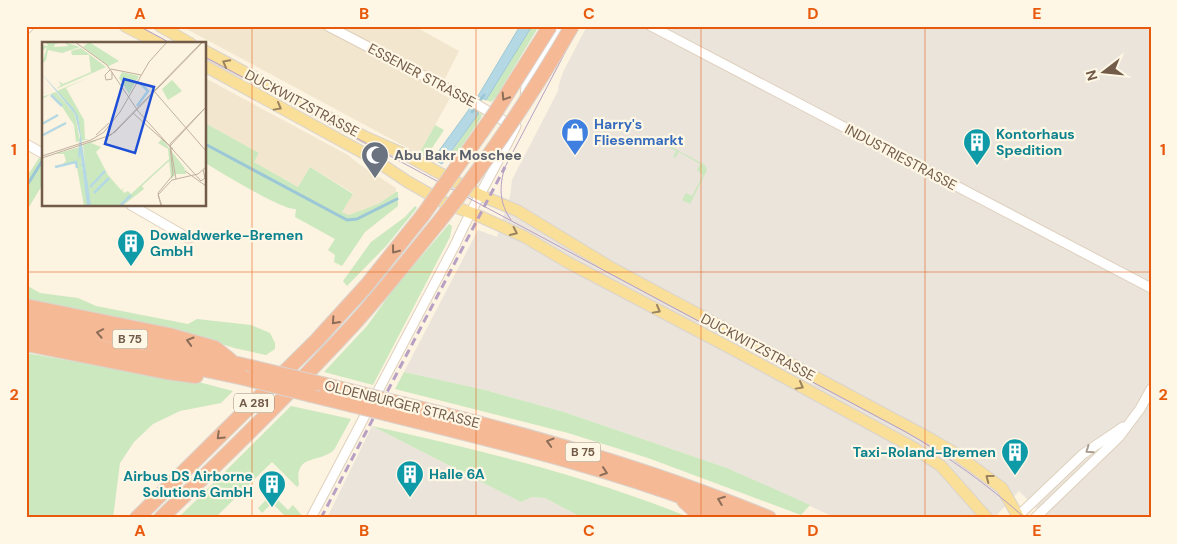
<svg xmlns="http://www.w3.org/2000/svg" width="1177" height="544" font-family="'DM Sans',sans-serif">
  <style>
    .residential { fill: #f3e6ce }
    .industrial { fill: #eae4db }
    .green { fill: #cce8bf }
    .water { fill: #b5d9e4; stroke: #9bc7d6 }
    .lines { fill: none; stroke-linecap: round; stroke-linejoin: round }
    .stream { stroke: #9bc7d6; stroke-width: 3 }
    .minor-casing { stroke: #dfd0bc; stroke-width: 11 }
    .major-casing { stroke: #dad4cf; stroke-width: 13 }
    .highway-casing { stroke: #dad4cf; stroke-width: 16 }
    .minor { stroke: #fff; stroke-width: 9 }
    .major { stroke: #fadf98; stroke-width: 11 }
    .highway { stroke: #f6b996; stroke-width: 14 }
    .tram { stroke: #b7a0c4; stroke-width: 1 }
    .rail { stroke: #b7a0c4; stroke-width: 3; stroke-dasharray: 8 5; stroke-linecap: butt }
    .highway-bridge-casing { stroke: #dad4cf; stroke-width: 16; stroke-linecap: butt }
    .highway-bridge { stroke: #f6b996; stroke-width: 14 }
    .oneway { stroke: #9b8360 }
    .oneway2 { stroke: #8c6e58 }
    .oneway3 { stroke: #aa9d91 }
    .grid { fill: none; stroke: #e8590c; stroke-width: 1; stroke-opacity: 0.55 }
    .labels { text-anchor: middle; stroke-width: 4.5; stroke-linejoin: round; paint-order: stroke }
    .shield { fill: #fff7e5; stroke: #9c8a77; stroke-width: 1 }
    .shield-label { font-size: 12px; font-weight: bold; fill: #725b48 }
    .street-label { font-size: 14px; fill: #725b48; stroke: #fff7e5 }
    .shop-label { font-size: 14px; font-weight: bold; fill: #366cbe; stroke: #fff7e5; text-anchor: start }
    .culture-label { font-size: 14px; font-weight: bold; fill: #0d838f; stroke: #fff7e5; text-anchor: start }
    .worship-label { font-size: 14px; font-weight: bold; fill: #5b616d; stroke: #fff7e5; text-anchor: start }
    .inset-river { fill: none; stroke: #b5d9e4; stroke-width: 2.5 }
    .inset-road { fill: none; stroke: #c1b19e; stroke-width: 1 }
    .view { fill: #1d4ed8; fill-opacity: 0.15; stroke: #1d4ed8; stroke-width: 2.5 }
    .inset-edge { fill: none; stroke: #725b48; stroke-width: 2.5 }
    .neatline { fill: none; stroke: #e8590c; stroke-width: 2 }
    .grid-label { font-size: 16px; text-anchor: middle; font-weight: bold; fill: #e8590c }
  </style>
  <rect width="100%" height="100%" fill="#fcf3e0"/>
  <path class="residential" d="M181 26H414L459 51 438 92 450 98 419 154Z
    M205 78 348 155 359 164 396 188V192L378 204 349 215 342 212 353 193 310 167 298 187 254 162 259 153 205 123Z"/>
  <path class="industrial" d="M587 26H1151V518H1046L1019 491 994 518H836L727 468 564 412 485 390 404 372 476 234 478 230 497 237 510 196 512 180 559 89 558 88 563 72Z
    M372 426 521 502 532 497 545 498 583 518H327Z"/>
  <path class="green" d="M532 26H539L496 97 491 102 486 100Z
    M479 113 482 114 481 118 451 162 446 160Z
    M205 123 259 153 254 162 298 187 310 167 353 194 342 212 349 215 378 204 396 192H398V206L365 232 342 266 334 262 335 255 328 250 335 239 295 217 296 209C282 210 222 173 205 163Z
    M435 125 444 130 426 157 419 154Z
    M655 138 705 165 707 170 690 204 682 200 686 193 692 196 703 175 697 170 700 164 679 152 675 158 673 157 676 151 653 139Z
    M44 150V182L26 212V178Z
    M415 206 417 208 386 246 347 286 343 281 371 242 405 217Z
    M449 224 452 226 450 237 373 385 324 372 367 326 395 287Z
    M26 285 40 293 78 298 96 306 188 324 197 319 251 325 270 333 275 343V349L266 355 234 348 189 333 26 300Z
    M26 353 165 377 191 380 233 391 221 403 180 411 153 424 134 442 120 463 113 518H26Z
    M404 372 485 390 564 412 727 468 810 505 801 515 648 458 568 433 395 389Z
    M291 406 351 419 334 450C318 464 294 453 299 485L297 487 272 462 215 518H178Z
    M372 426C480 450 588 476 691 518H583L545 498 532 497 521 502Z
    M272 494 288 510 293 505 304 518H287L272 503 262 513 258 508Z"/>
  <path class="water" d="M520 26H532L486 100 478 96Z
    M470 108 479 113 442 164 433 159Z"/>
  <g class="lines">
    <path class="stream" d="M472 112 484 95
      M205 144 347 220 357 219 397 199
      M26 187 44 158"/>
    <g class="minor-casing">
      <path id="minor" d="M328 26 468 99 514 127
        M651 26 1151 288
        M26 29 29 26
        M537 78 540 61
        M525 99 526 86 561 26
        M26 144 44 154
        M131 205 188 238 196 236
        M1018 516 1083 454 1123 427
        M311 518 456 243C474 203 497 165 516 126
        M1035 518 1119 437 1140 409 1151 389"/>
    </g>
    <g class="major-casing">
      <path id="major" d="M125 26 160 44
        M160 26 191 44
        M205 51 365 137 408 156 480 195 518 211 610 267 929 438 953 452 1002 488 1019 518
        M205 66 369 156 408 182 445 203 479 216 525 237 569 263 734 350 914 448 941 466 987 518"/>
    </g>
    <g class="highway-casing">
      <path id="highway" d="M26 306 169 335 215 348 230 360
        M26 319 129 339 255 368
        M26 332 244 378
        M26 344 166 372 196 376
        M322 384 358 393
        M311 395 352 405
        M394 402C522 433 648 468 769 518
        M388 414C506 443 625 472 738 518
        M684 501 696 512 708 518
        M137 518 316 341 367 285 423 215
        M161 518C227 455 292 391 353 325 383 292 410 257 438 223"/>
    </g>
    <use href="#minor" class="minor"/>
    <use href="#major" class="major"/>
    <use href="#highway" class="highway"/>
    <path class="tram" d="M139 26 172 44
      M205 57 906 432C949 457 988 485 1025 518
      M511 220C499 203 499 186 505 167L579 26"/>
    <path class="rail" d="M321 518 505 167"/>
    <g class="highway-bridge-casing">
      <path id="highway-bridge" d="M423 215 495 113 550 26
        M438 223C487 161 532 95 572 26
        M255 368 322 384
        M244 378 311 395
        M358 393 394 402
        M352 405 388 414"/>
    </g>
    <use href="#highway-bridge" class="highway-bridge"/>
  </g>
  <defs><path id="oneway-chevron" d="M-2-3.5L2.5 0L-2 3.5" fill="none" stroke-width="1.6" stroke-linecap="round" stroke-linejoin="round" transform="scale(1.25)"/></defs>
  <g class="oneway">
    <use href="#oneway-chevron" transform="translate(226 63) rotate(-152)"/>
    <use href="#oneway-chevron" transform="translate(278 107) rotate(29)"/>
    <use href="#oneway-chevron" transform="translate(514 232) rotate(25)"/>
    <use href="#oneway-chevron" transform="translate(657 310) rotate(29)"/>
    <use href="#oneway-chevron" transform="translate(800 386) rotate(29)"/>
    <use href="#oneway-chevron" transform="translate(989 478) rotate(-143)"/>
  </g>
  <g class="oneway2">
    <use href="#oneway-chevron" transform="translate(505 97) rotate(123)"/>
    <use href="#oneway-chevron" transform="translate(395 250) rotate(128)"/>
    <use href="#oneway-chevron" transform="translate(335 321) rotate(132)"/>
    <use href="#oneway-chevron" transform="translate(100 333) rotate(-169)"/>
    <use href="#oneway-chevron" transform="translate(190 341) rotate(-164)"/>
    <use href="#oneway-chevron" transform="translate(220 436) rotate(136)"/>
    <use href="#oneway-chevron" transform="translate(550 442) rotate(-164)"/>
    <use href="#oneway-chevron" transform="translate(604 472) rotate(18)"/>
    <use href="#oneway-chevron" transform="translate(721 500) rotate(-159)"/>
  </g>
  <use class="oneway3" href="#oneway-chevron" transform="translate(1089 450) rotate(145)"/>
  <path class="grid" d="M252 26V518M476 26V518M701 26V518M925 26V518M26 272H1151"/>
  <defs>
    <g id="shop-pin" transform="scale(1.4375)"><path d="M0 17L-7.5 6A9.5 9.5 0 1 1 7.5 6Z" fill="#3f7fe0" stroke="#fff7e5"/><path d="M-5-2.5h2.3a2.7 3.5 0 0 1 5.4 0H5L5.5 6h-11ZM-1.5-2.5h3a1.5 2.3 0 0 0-3 0Z" fill="#fff"/></g>
    <g id="building-pin" transform="scale(1.4375)"><path d="M0 17L-7.5 6A9.5 9.5 0 1 1 7.5 6Z" fill="#0f9aa8" stroke="#fff7e5"/><path d="M-4-6H4V6H1V3H-1V6H-4ZM-2.5-4.3h1.7v1.8h-1.7ZM.8-4.3h1.7v1.8H.8ZM-2.5-1h1.7V.8h-1.7ZM.8-1h1.7V.8H.8Z" fill="#fff"/></g>
    <g id="mosque-pin" transform="scale(1.4375)"><path d="M0 17L-7.5 6A9.5 9.5 0 1 1 7.5 6Z" fill="#6b7280" stroke="#fff7e5"/><path d="M3.5-4.9A6 6 0 1 0 3.5 4.9A5 5 0 1 1 3.5-4.9Z" fill="#fff"/></g>
  </defs>
  <g fill-rule="evenodd">
    <use href="#shop-pin" x="575" y="132"/>
    <use href="#building-pin" x="977" y="142"/>
    <use href="#mosque-pin" x="375" y="155"/>
    <use href="#building-pin" x="131" y="243"/>
    <use href="#building-pin" x="1015" y="452"/>
    <use href="#building-pin" x="410" y="474"/>
    <use href="#building-pin" x="272" y="484"/>
  </g>
  <g class="labels">
    <g class="shield">
      <rect x="112.5" y="329.5" width="35" height="19" rx="4"/>
      <rect x="234" y="393.5" width="40" height="19" rx="4"/>
      <rect x="565.5" y="442.5" width="35" height="19" rx="4"/>
    </g>
    <g class="shield-label">
      <text x="130" y="343">B 75</text>
      <text x="254" y="407">A 281</text>
      <text x="583" y="456">B 75</text>
    </g>
    <g class="street-label">
      <text transform="translate(422 75) rotate(28)" y="5">ESSENER STRASSE</text>
      <text transform="translate(302 103) rotate(28)" y="5">DUCKWITZSTRASSE</text>
      <text transform="translate(901 157) rotate(28)" y="5">INDUSTRIESTRASSE</text>
      <text transform="translate(758 347) rotate(28)" y="5">DUCKWITZSTRASSE</text>
      <text transform="translate(402 404) rotate(14)" y="5">OLDENBURGER STRASSE</text>
    </g>
    <g class="shop-label">
      <text x="594" y="129">Harry's<tspan x="594" dy="16">Fliesenmarkt</tspan></text>
    </g>
    <g class="culture-label">
      <text x="996" y="139">Kontorhaus<tspan x="996" dy="16">Spedition</tspan></text>
      <text x="150" y="240">Dowaldwerke-Bremen<tspan x="150" dy="16">GmbH</tspan></text>
      <text x="996" y="457" text-anchor="end">Taxi-Roland-Bremen</text>
      <text x="429" y="479">Halle 6A</text>
      <text x="253" y="481" text-anchor="end">Airbus DS Airborne<tspan x="253" dy="16">Solutions GmbH</tspan></text>
    </g>
    <g class="worship-label">
      <text x="394" y="160">Abu Bakr Moschee</text>
    </g>
  </g>
  <g transform="translate(42 42)">
    <rect width="164" height="164" fill="#fcf3e0"/>
    <path d="M4 0H21L13 2 12 5 27 4 22 0 38 5 20 11 6 8 4 18 0 22 5 5 0 9V3L6 4ZM47 0 77 19 67 24 41 5ZM39 6 64 25 14 47 19 43 17 39 21 42 49 30 47 13H30L29 9ZM80 30 97 34 87 52 77 36ZM45 36 24 46 42 78 43 97H47L39 99 36 74 15 49ZM130 38 140 49 126 58 120 47ZM14 50 33 72 38 99 34 100 32 83 15 57 9 52 0 57V55ZM120 97 148 133 142 126 144 132H134L129 137 127 119 100 144 102 147 80 164 47 163 41 103 52 99H55L49 101 59 105 54 110 66 133 79 148 83 145 80 148 82 151 86 149 89 152 127 117 126 107 116 101ZM38 105 39 116 46 164H42L34 120 20 123 24 119 22 112H13Z" fill="#cce8bf"/>
    <path d="M0 32 31 66 36 74 49 164H45L40 123 37 122H40L38 111 37 118 36 114 38 94 33 72Z" fill="#b5d9e4"/>
    <path class="inset-river" d="M9 53 20 64M95 64 106 49 98 41M0 82 16 73M1 93 24 81M13 125 34 120 35 126M48 145 63 129M52 151 67 136M78 164 89 153"/>
    <path class="inset-road" d="M33 0 65 23 96 69 159 139 163 136 161 128M70 30V37L64 38 63 33 69 27 99 33M112 49 164 109M91 71 131 107M65 92 66 94 73 90 161 0M54 93 67 81M0 114 49 98 62 90 78 70 107 20 125 0M0 116 69 93 160 0M143 129 164 144M134 137 128 102 164 65M119 164 116 151 131 133 128 104 164 65M120 164 116 153 130 138 156 132 164 125"/>
    <path class="view" d="M82 37 112 45 93 111 63 102Z"/>
    <rect width="164" height="164" class="inset-edge"/>
  </g>
  <rect width="1177" height="544" fill="none" stroke="#fff7e5" stroke-width="55"/>
  <g transform="translate(1104 72) rotate(254)" stroke="#fff7e5" stroke-width="4" paint-order="stroke">
  <path d="M0-4L9 19L0 12L-9 19Z" fill="#725b48"/>
  <text y="-8" font-size="14" font-weight="bold" text-anchor="middle" fill="#725b48">N</text>
  </g>
  <rect x="28" y="28" width="1122" height="488" class="neatline"/>
  <g class="grid-label">
    <text x="140" y="19">A</text>
    <text x="364" y="19">B</text>
    <text x="589" y="19">C</text>
    <text x="813" y="19">D</text>
    <text x="1037" y="19">E</text>
    <text x="14" y="155">1</text>
    <text x="1163" y="155">1</text>
    <text x="14" y="400">2</text>
    <text x="1163" y="400">2</text>
    <text x="140" y="536">A</text>
    <text x="364" y="536">B</text>
    <text x="589" y="536">C</text>
    <text x="813" y="536">D</text>
    <text x="1037" y="536">E</text>
  </g>
</svg>
